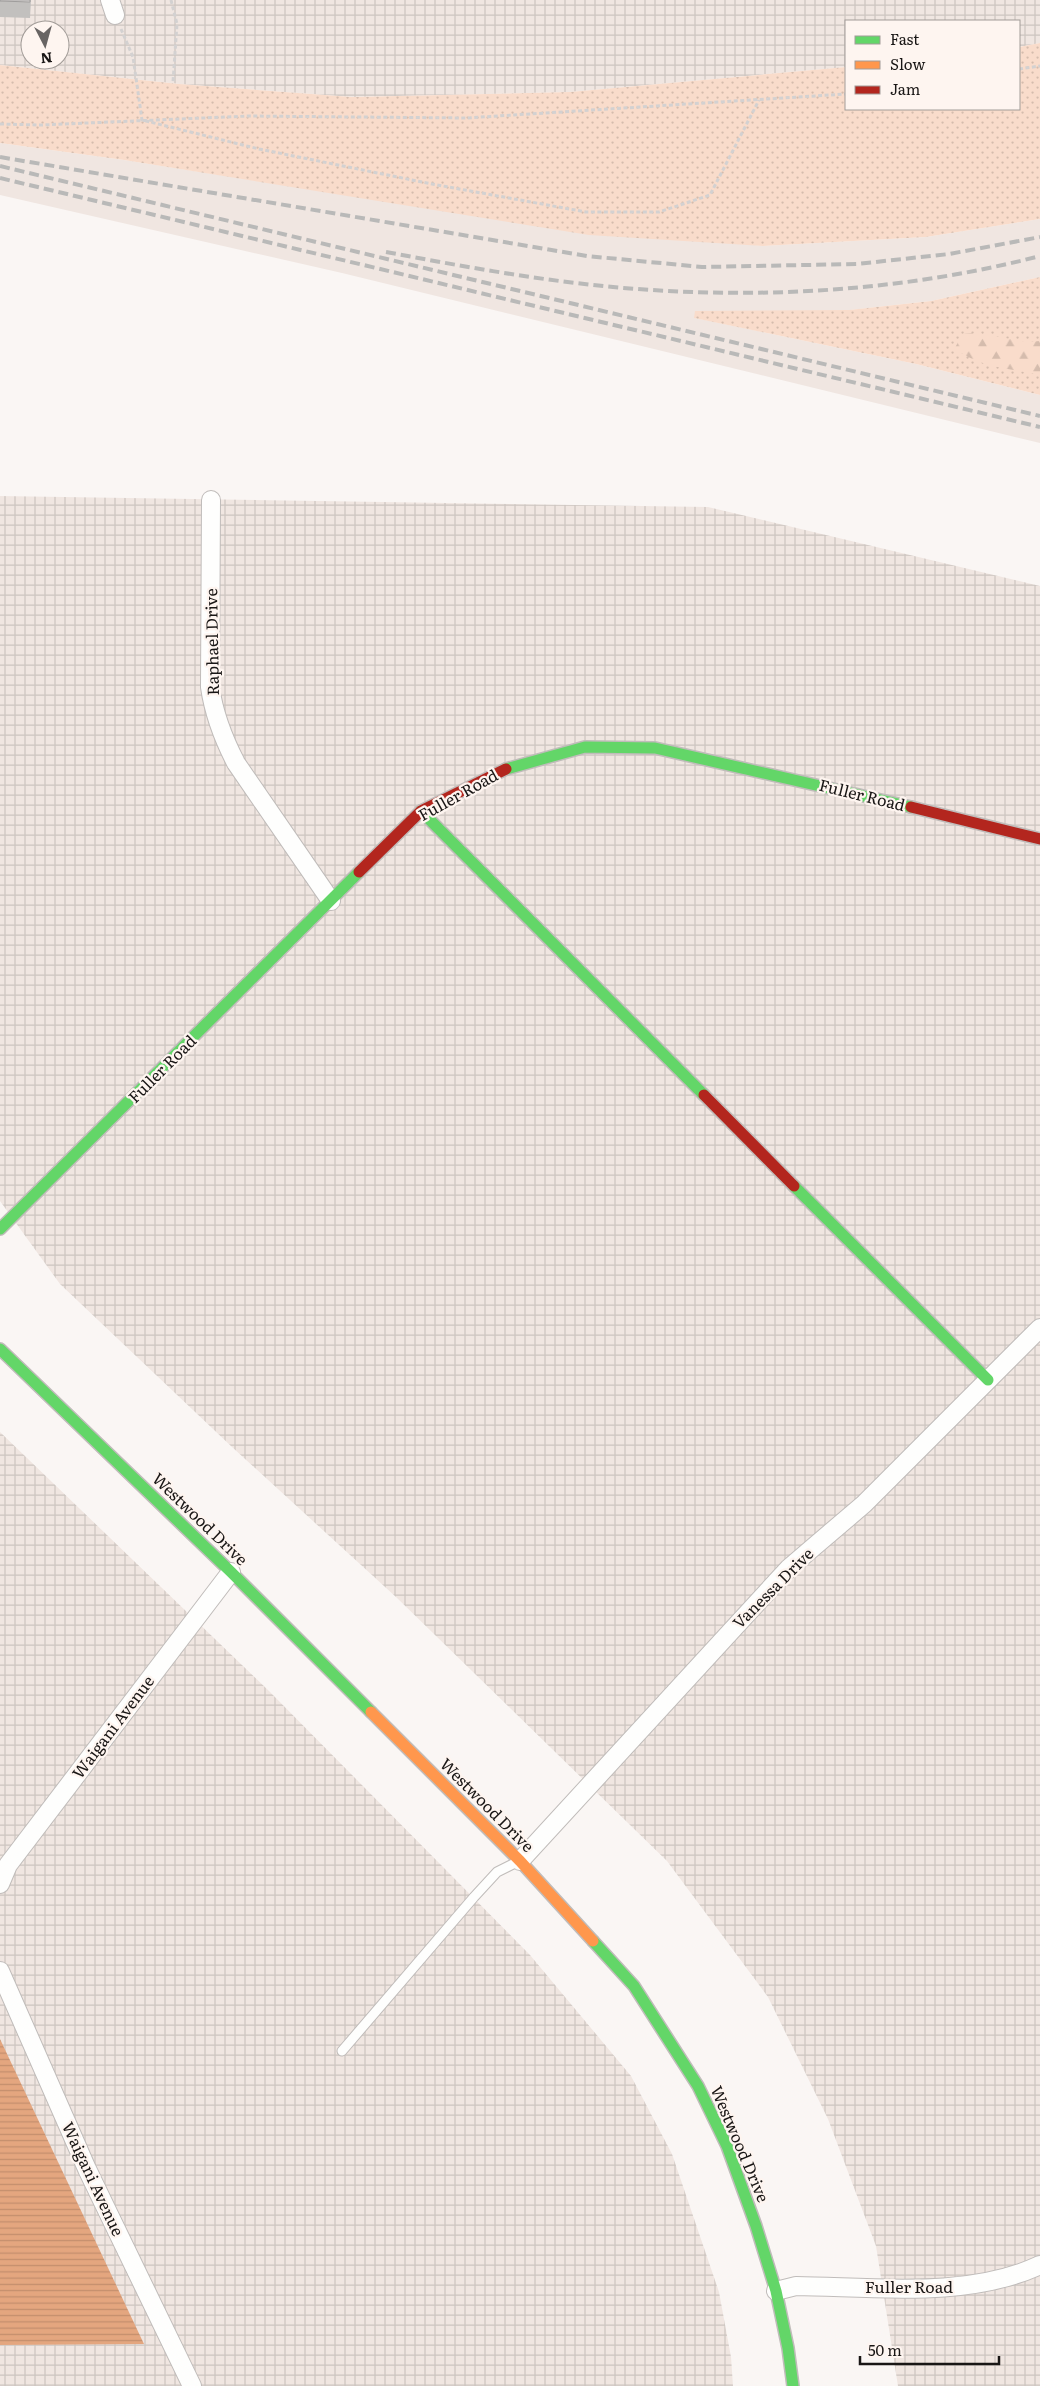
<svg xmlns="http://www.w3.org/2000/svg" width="1040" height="2386" font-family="Literata,serif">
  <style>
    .built { fill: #f0e6e1 }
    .industrial { fill: url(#industrial-grid); fill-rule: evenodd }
    .grass { fill: url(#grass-dots) }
    .forest { fill: url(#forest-firs) }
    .water { fill: url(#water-rules) }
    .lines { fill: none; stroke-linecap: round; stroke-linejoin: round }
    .lane-casing { stroke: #c0bcba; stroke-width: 11 }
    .street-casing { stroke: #c0bcba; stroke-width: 20 }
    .fast-casing { stroke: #c0bcba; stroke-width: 14 }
    .slow-casing { stroke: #c0bcba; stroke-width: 14 }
    .jam-casing { stroke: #c0bcba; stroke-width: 14 }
    .path { stroke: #d3d1d1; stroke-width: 3; stroke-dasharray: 4 2.5; stroke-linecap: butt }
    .lane { stroke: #fefefd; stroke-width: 9 }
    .street { stroke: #fefefd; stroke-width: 18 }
    .fast { stroke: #63d668; stroke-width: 11 }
    .slow { stroke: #ff974d; stroke-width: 11 }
    .jam { stroke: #b3261e; stroke-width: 11 }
    .rail { stroke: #b9b9b8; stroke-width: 4; stroke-dasharray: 10 5; stroke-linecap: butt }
    .wall { fill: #c2c0be }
    .building { fill: #e2dfdd; stroke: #9e9c9b }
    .labels { text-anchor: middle; stroke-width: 4.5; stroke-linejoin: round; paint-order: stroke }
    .street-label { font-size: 16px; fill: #191615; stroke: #fef5f0 }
  </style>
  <defs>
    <pattern id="industrial-grid" width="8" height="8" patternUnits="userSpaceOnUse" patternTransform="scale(1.25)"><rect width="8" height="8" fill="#f0e6e1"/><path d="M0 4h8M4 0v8" fill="none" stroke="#cdc5c0"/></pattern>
    <pattern id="grass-dots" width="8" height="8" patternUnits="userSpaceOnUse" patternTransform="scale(1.25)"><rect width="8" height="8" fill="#f9dccb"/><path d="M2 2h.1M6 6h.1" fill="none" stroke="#d5bcad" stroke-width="1.8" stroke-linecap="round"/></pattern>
    <pattern id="forest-firs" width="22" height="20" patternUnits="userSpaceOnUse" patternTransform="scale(1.25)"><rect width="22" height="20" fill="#f9dccb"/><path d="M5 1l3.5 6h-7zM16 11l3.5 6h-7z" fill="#d5bcad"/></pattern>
    <pattern id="water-rules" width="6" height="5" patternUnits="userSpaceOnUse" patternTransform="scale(1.25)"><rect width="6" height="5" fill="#e4a67f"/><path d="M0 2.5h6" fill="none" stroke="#c38e6d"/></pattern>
  </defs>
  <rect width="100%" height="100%" fill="#faf6f4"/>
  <path class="built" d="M0 143 124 160 390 202 763 246 926 237 1040 219V277L931 301 850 310 695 318 916 364 1040 395V443L342 273 0 195Z"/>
  <path class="industrial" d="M0 0H1040V43L1019 47V21H846V67L570 92 352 97 179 84 0 65ZM30 30H60V60H30Z
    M0 496 708 507 1040 586V2386H898L876 2246 828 2119 768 1997 667 1861 396 1597 232 1447 60 1284 0 1201Z
    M0 1432 269 1691 530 1955 631 2076 672 2154 719 2292 731 2357 733 2386H0Z"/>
  <path class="grass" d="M1040 43V219L926 237 763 246 589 235 124 160 0 143V65L179 84 352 97 570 92 846 67V109H1019V47Z
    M1040 277V395L916 364 694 318 695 311 849 310 931 301Z"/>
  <path class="forest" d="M977 333 1027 342 1040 341V375C1013 369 976 367 955 348L962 334Z"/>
  <path class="water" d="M0 2039 144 2344 0 2345Z"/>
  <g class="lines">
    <g class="lane-casing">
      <path id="lane" d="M342 2051 474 1897 497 1872 517 1862"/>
    </g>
    <g class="street-casing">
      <path id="street" d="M110 0 115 15
        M211 500 210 687C214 715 223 738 236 763L331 901
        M520 1861 789 1568 864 1504 1040 1328
        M0 1884 8 1865 231 1572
        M0 1971 87 2169 192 2386
        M776 2291 796 2286C874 2287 968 2299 1040 2265"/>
    </g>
    <g class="fast-casing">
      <path id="fast" d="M506 769 585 747 655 748 911 807
        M421 811 704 1095
        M794 1186 988 1380
        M0 1229 359 872
        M0 1349 231 1572 371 1712
        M593 1941 634 1986 698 2086 727 2146 756 2226 776 2291 788 2348 793 2386"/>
    </g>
    <g class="slow-casing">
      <path id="slow" d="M371 1712 520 1861 593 1941"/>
    </g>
    <g class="jam-casing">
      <path id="jam" d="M911 807 1040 839
        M359 872 421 811 506 769
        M704 1095 794 1186"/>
    </g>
    <path class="path" d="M171 0 177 24 173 82
      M121 29 133 57 142 120 259 149 432 184 586 212H659L710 195 759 100
      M1019 69 1040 66
      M0 124 41 125 249 116 466 118 846 94"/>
    <use href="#lane" class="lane"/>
    <use href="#street" class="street"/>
    <use href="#fast" class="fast"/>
    <use href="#slow" class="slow"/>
    <use href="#jam" class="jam"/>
    <path class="rail" d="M0 157 587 256 702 267 857 264 949 254 1040 237
      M0 166 1040 416
      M0 178 1040 427
      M386 252C461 266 537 280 613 287 755 300 902 292 1040 256"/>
  </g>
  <path class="wall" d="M0 0H31L30 18 0 17Z"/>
  <path class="building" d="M0 0H30V2L0 1Z"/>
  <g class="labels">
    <g class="street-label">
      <text transform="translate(212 642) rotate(-91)" y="6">Raphael Drive</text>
      <text transform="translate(458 795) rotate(-29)" y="6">Fuller Road</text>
      <text transform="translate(862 795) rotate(14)" y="6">Fuller Road</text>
      <text transform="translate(162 1069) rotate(-45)" y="6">Fuller Road</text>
      <text transform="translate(200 1519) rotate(44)" y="6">Westwood Drive</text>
      <text transform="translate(773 1588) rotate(-45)" y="6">Vanessa Drive</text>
      <text transform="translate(113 1727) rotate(-53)" y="6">Waigani Avenue</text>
      <text transform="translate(487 1805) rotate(45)" y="6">Westwood Drive</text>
      <text transform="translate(740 2144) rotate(67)" y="6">Westwood Drive</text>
      <text transform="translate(93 2179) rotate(65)" y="6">Waigani Avenue</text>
      <text x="909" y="2293">Fuller Road</text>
    </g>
  </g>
  <rect x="845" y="20" width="175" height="90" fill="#fef5f0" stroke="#a29c98"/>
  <rect x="855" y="36" width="25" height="8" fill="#63d668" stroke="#a29c98"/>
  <text x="890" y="45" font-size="15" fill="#191615">Fast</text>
  <rect x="855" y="61" width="25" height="8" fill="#ff974d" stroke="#a29c98"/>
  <text x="890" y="70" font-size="15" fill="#191615">Slow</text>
  <rect x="855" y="86" width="25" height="8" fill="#b3261e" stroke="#a29c98"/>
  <text x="890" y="95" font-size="15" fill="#191615">Jam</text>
  <g transform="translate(45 45) rotate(174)"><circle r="24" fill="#fef5f0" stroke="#a29c98"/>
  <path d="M0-4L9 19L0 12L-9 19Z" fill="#686463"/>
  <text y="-8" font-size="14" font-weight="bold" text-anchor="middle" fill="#191615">N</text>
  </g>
  <path d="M860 2356v8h139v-8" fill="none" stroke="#191615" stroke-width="2.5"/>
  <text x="868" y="2356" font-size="15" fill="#191615" stroke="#fef5f0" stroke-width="4" paint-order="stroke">50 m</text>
</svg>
